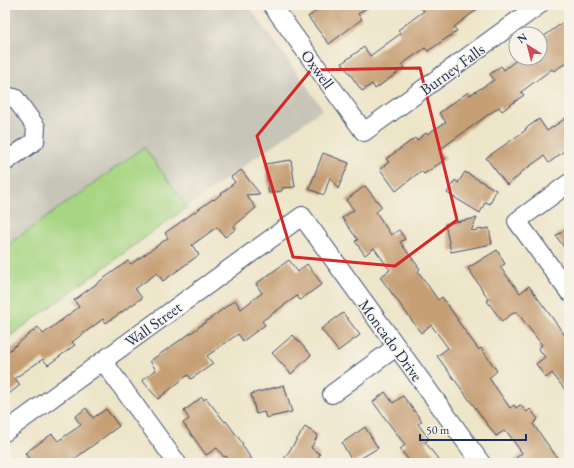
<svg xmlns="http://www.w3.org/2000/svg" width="574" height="468" font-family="'EB Garamond',serif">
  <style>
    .industrial { fill: #c7c4b8 }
    .green { fill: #a7d582; stroke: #618270 }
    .building { fill: #c69f74 }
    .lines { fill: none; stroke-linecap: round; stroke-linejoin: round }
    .minor-casing { stroke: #3a4a6e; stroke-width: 20 }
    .minor { stroke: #fff; stroke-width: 18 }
    .marked { fill: none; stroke: #d62828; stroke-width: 3; stroke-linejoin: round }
    .labels { text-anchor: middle; stroke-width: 3; stroke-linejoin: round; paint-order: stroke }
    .street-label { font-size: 16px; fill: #1b2f5e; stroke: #f7f3e8 }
  </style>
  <rect width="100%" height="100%" fill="#f7f3e8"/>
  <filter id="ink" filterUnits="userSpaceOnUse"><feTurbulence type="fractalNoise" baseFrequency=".025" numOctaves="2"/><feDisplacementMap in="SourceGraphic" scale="8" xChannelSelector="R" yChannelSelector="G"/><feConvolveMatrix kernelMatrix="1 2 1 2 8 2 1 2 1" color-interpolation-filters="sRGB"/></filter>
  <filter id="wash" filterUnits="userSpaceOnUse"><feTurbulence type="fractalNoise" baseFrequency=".012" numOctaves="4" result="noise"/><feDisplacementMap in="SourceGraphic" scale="16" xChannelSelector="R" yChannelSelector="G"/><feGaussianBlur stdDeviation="0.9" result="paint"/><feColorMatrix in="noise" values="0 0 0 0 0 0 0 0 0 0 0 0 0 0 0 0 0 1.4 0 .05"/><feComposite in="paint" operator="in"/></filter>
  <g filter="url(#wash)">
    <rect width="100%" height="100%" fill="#ede5c8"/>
    <path class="industrial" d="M5 5H248L323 109 187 207 143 147 5 247Z"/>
    <path class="green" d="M144 147 187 207 5 340V247Z"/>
    <g id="blocks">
      <path class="building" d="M314 5H370L358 14 362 19 329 44 308 17 318 10Z
        M420 5H483L454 27 457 31 441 42 428 51 425 48 401 65 404 68 375 89 372 84 362 91 342 63 364 47 370 56 400 34 398 30 424 11Z
        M569 18V61L554 71 552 69 521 92 524 95 502 111 499 107 439 150 446 159 424 174 421 171 396 191 380 169 389 162 386 159 415 138 417 140 426 133 427 134 446 122 439 113 468 92 470 95 494 80 490 74 501 66 504 70 519 58H540V43L545 40 543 37Z
        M569 116V147L549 163 544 156 519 174 520 175 507 185 486 158 526 130 525 129 539 119 547 131Z
        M323 153 349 163 338 189 330 177 324 195 309 189Z
        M291 160 295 187 282 188V191L269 193 265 164Z
        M241 170 260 194 246 195 256 208 234 226 236 229 225 237 217 227 192 245 199 255 163 281 157 273 135 289 142 298 106 323 103 319 72 342 75 345 48 365 43 359 15 378 20 385 9 394 5 388V354L38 327 43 334 79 307 74 300 128 261 131 264 168 238 165 233 213 199 214 200 235 182 231 177Z
        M465 172 496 190 490 204 485 202 480 213 447 193 455 180 458 183Z
        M365 186 382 207 376 212 391 235 399 230 405 239 400 242 420 269 418 271 438 300 442 297 458 320H457L479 350 481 348 497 371 489 378 510 408 514 405 516 408 520 405 527 412 530 409 538 419 533 424 561 463H510L522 453 507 432 506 433 504 431 496 436 437 356 448 348 431 325 421 333 380 277 390 270 374 248 365 255 355 241 358 240 342 218 354 210 346 200Z
        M477 218 471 231 489 228 492 244 451 252 445 224Z
        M569 227V254L556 236Z
        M497 250 505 264 500 267 520 293 529 286 569 341V395L552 373 546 378 536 364 545 357 538 348 542 345 516 311 502 321 487 301 489 300 468 268Z
        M289 260 298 272 307 264 322 284 300 300 297 296 262 321 265 325 243 341 238 334 207 356 213 364 191 379 188 375 158 399 142 380 156 370 150 361 195 330 235 300 241 309 262 293 256 284Z
        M343 313 360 335 338 351 321 329Z
        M293 335 311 355 291 374 272 353Z
        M284 385 292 412 266 418 264 412 256 414 251 394Z
        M385 392 393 403 403 396 422 421 418 424 429 439 425 442 441 463H411L400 449 405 445 373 402Z
        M202 397 204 400 206 398 225 422 226 421 243 444 242 445 254 463H231L226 456 224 457 217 448 206 455 183 423 189 419 184 411Z
        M86 408 93 418 106 409 119 426 69 463H32L25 453 52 434 58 441 81 425 75 417Z
        M305 427 318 435 311 448 320 454 315 463H290L284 459Z
        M365 427 378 448 353 463 342 443Z"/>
    </g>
  </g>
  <g filter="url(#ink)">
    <use href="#blocks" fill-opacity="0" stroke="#3a4a6e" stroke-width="1"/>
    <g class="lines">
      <g class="minor-casing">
        <path id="minor" d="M272 5 364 132 539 5
          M5 96 15 98 36 127 35 141 5 162
          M569 183 517 221 569 292
          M103 361 177 463
          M332 394 396 347
          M5 432 302 216 481 463"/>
      </g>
      <use href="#minor" class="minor"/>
    </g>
  </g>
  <path class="marked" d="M420 68 457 220 395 266 293 257 257 136 311 70Z"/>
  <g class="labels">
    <g class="street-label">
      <text transform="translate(318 69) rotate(54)" y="6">Oxwell</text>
      <text transform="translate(452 69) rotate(-36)" y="6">Burney Falls</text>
      <text transform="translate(153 324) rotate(-36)" y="6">Wall Street</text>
      <text transform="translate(391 340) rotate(54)" y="6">Moncado Drive</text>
    </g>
  </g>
  <rect width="574" height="468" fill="none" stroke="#f7f3e8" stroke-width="20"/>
  <g transform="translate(528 46) rotate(324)"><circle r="19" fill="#f7f3e8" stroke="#9fa5b1"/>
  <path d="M0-3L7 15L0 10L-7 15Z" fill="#d1495b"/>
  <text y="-6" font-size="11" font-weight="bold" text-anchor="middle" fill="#1b2f5e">N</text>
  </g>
  <path d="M420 434v6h106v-6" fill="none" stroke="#1b2f5e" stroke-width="2"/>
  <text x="426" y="434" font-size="12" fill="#1b2f5e" stroke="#f7f3e8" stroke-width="3" paint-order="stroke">50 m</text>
</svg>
